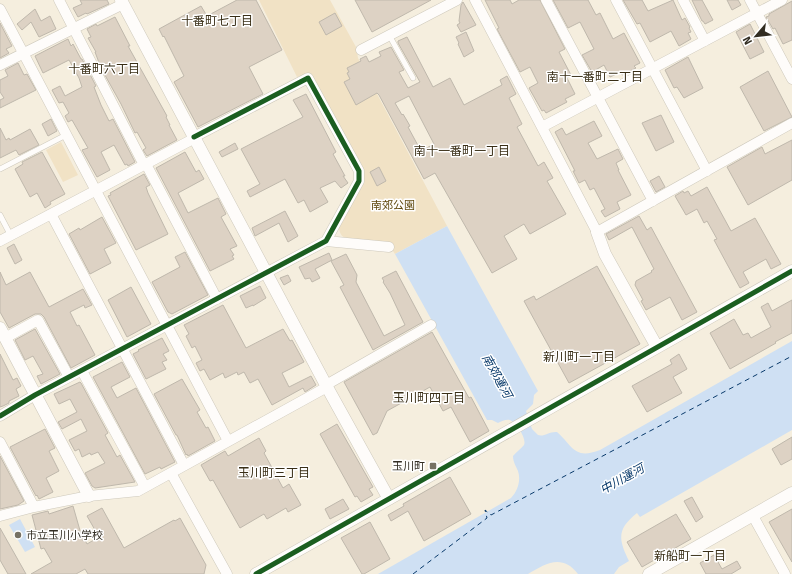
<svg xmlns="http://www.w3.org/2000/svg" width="792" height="574" font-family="'Fira Sans','Noto Sans JP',sans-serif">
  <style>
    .green { fill: #f1e2c5 }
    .water { fill: #cfe0f3 }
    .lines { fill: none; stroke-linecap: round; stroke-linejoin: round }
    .ferry { stroke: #093a6b; stroke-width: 1; stroke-dasharray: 5 4; stroke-linecap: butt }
    .building { fill: #ddd2c4; stroke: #bfb8ac; fill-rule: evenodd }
    .service-casing { stroke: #cec9bc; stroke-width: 6 }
    .minor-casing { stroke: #cec9bc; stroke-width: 11 }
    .tertiary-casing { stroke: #cec9bc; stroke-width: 13 }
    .service { stroke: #fefcfa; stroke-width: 5 }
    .minor { stroke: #fefcfa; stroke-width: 10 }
    .tertiary { stroke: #fefcfa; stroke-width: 12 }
    .cycleway-casing { stroke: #fff; stroke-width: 8 }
    .cycleway { stroke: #1b5e20; stroke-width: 5 }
    .poi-dot { fill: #767164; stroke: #fff; stroke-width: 1.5 }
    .labels { text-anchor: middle; stroke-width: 3; stroke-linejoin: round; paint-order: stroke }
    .park-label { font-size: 11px; fill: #5f470b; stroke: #fff }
    .poi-label { font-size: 11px; fill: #322d22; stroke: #fff; text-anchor: end }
    .neighbourhood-label { font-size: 12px; fill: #392e16; stroke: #fff }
    .water-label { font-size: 12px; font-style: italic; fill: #093a6b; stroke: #fff }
  </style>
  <rect width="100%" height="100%" fill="#f5eede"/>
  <path class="green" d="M259 0H330L356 47 358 58 447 226 395 254 393 251 346 239C341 236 339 232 339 226L361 170 310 73 297 77Z
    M61 142 78 175 63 182 46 150Z"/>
  <path class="water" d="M447 226 538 391 534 395 533 404 526 411 532 429 538 435C544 437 550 431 557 432 573 446 574 460 600 450L792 341V430L640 517 637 513C617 529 618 539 629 561L619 567 614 574H578C562 553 545 564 528 574H378L511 498C518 491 521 480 518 471 516 466 513 462 513 456 516 452 521 449 524 445 527 438 516 423 510 420 506 419 502 421 498 423L492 420H487L395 254Z
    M20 519 35 547 25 552 9 525Z"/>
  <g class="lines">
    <path class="ferry" d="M413 574 487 518 485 510 491 515 792 356"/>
  </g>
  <path class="building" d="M80 0H107L109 4 87 14 86 13 78 17 73 8 82 4Z
    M237 0H256L282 50 249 67 263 94 198 127 174 82 184 76 164 36 163 37 159 29 201 6 207 16Z
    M355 0H431L372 32Z
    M485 0H510L512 4 519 0H540L565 49 559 52 571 75 567 78 575 94 565 99 567 102 546 113 544 110 542 111 529 88 538 83 530 67 520 72 497 29 499 28Z
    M553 0H588L596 15 600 13 613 39 624 33 640 63 634 66 636 68 622 75 621 72 610 77 604 65 592 72 582 55 594 49 580 22 568 28Z
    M623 0H642L648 11 673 0 682 20 685 18 690 27 689 28 691 32 688 33 691 39 679 46 671 31 650 42 640 23 637 24Z
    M692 0H702L713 20 705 24 703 21H702Z
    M727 0H738L741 5 732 10Z
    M792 1V40L783 44 775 28 773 29 766 17 769 16V14Z
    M463 2 476 25 461 32 457 25 460 23 459 21 461 5Z
    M35 9 41 21 50 16 56 29 39 37 31 22 22 30 17 24Z
    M335 13 342 26 326 35 319 22Z
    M115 17 130 46H128L167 116 166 117 170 125H169L177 140 147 156 143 150 146 148 137 132 135 133 121 104 101 68 95 52H96L88 38 91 37 87 29 96 24 97 26Z
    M0 23 12 46 6 49 9 53 0 58Z
    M750 24 764 52 750 59 736 32Z
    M466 32 474 51 464 57 458 44 459 43 456 37Z
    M407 37 433 87 450 78 464 105 502 85 500 80 507 76 516 94 509 98 522 124 517 127 538 166 544 162 553 178 547 181 566 214 530 234 524 224 504 236 517 259 492 273 435 173 424 179 379 95 377 93 356 105 344 82 350 79 347 73 349 72 347 68 361 61 360 59 366 56 369 62 381 56 379 52 391 47 404 70 399 72 408 88 420 82 398 43V41ZM409 96 434 144 421 151 408 127 410 126 406 119 403 114 402 115 395 103Z
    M68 39 71 46 73 44 81 59H82L96 86 94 87 101 105 109 121 113 119 135 162 128 166 127 164 125 165 114 145 101 152 110 170 97 177 82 150 88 148 72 120 68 122 65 116 69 113 63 102 59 103 52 90 60 86 65 96 82 87 79 78 69 60 43 73 35 56Z
    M688 57 703 88 684 98 677 87 674 88 665 70Z
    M18 63 24 75 27 74 36 90 0 108V100L4 98 0 92V80L8 76 5 70Z
    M768 71 792 117 764 131 740 87Z
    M306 94 336 152 333 154 345 176H343L348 183 341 188 335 181 320 188 328 202 310 212 304 200 298 203 285 179 250 197 247 191 260 184 241 149 303 117 293 100Z
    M661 115 674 142 656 151 642 123Z
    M51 119 57 131 48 136 42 124Z
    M594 121 602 136 588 143 597 159 618 149 623 159 616 163 619 170H618L631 195 617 202 620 209 605 217 601 211 605 209 594 188 590 190 585 180 579 183 573 171H575L555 132 562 128 566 135Z
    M0 128 6 140 9 138 10 140 30 129 39 145 19 155 16 150 0 158Z
    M792 140V180L748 205 727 167 762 147 765 154Z
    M235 143 238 149 222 157 219 152Z
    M42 152 65 194 50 202 51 204 45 208 37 193 30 197 15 169 23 164 22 162Z
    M185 152 196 172 199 170 204 179 178 193 188 213 218 198 226 214 221 217 237 246 230 249 234 255 232 256 234 259 210 271 156 168Z
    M379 167 386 181 377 186 370 172Z
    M144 174 150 185 146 187 148 193 168 234 136 250 108 196 111 195 110 193Z
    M659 176 665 187 656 192 650 181Z
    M707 187 731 231 755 218 781 264 771 269 766 259 743 272 749 283 740 288 714 240 717 239 707 221 704 223 697 209 686 215 675 196 683 191 684 193 688 191 691 196Z
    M285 211 298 236 288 242 279 223 255 236 252 228Z
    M639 216 647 230 651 227 697 312 682 320 670 297 646 310 641 301 643 300 635 285 636 281 652 272 651 271 654 269 632 227 609 240 606 234Z
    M102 217 116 243 104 249 111 263 90 274 69 234 79 228 80 230Z
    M14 244 22 260 15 264 7 248Z
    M185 252 208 295 172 314 168 312 152 282 180 267 175 257Z
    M329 253 332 260 315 269 320 278 312 282 310 278 305 279 299 267Z
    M346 254 357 275 356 282 384 336 405 325 390 293 383 282 384 281 382 278 396 271 423 322 373 350 340 287 344 285 331 261Z
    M597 266 640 344 569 383 524 301 534 296 536 300Z
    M0 272 6 285 30 272 49 307 83 289 92 305 85 308 84 305 70 312 77 326 79 325 95 355 71 368 44 317 41 314H35L9 328 0 312Z
    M288 275 291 281 284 285 280 278Z
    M260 286 266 298 253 306V305L246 308 240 296Z
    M131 287 151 324 127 337 108 300Z
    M792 300V333L775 342 776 343 730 369 710 333 734 319 743 335 748 333 751 338 771 327 761 307 768 303 772 311Z
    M223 305 246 348 283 329 290 341 292 340 304 362 282 373 289 387 311 376 316 385 305 392 303 388 272 405 258 379 250 383 244 372 238 375 237 372 225 378 223 373 210 380 204 369 200 371 196 363 202 360 195 346 192 348 186 336 189 334 184 325Z
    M35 329 60 374 41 384 37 376 43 374 33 356 25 360 15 340Z
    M432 332 469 398 471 397 489 431 470 442 451 407 443 411 430 387 387 411 377 433 373 435 344 382Z
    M162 338 169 351 163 354 167 360 162 362 166 369 146 379 133 354 139 351 138 350Z
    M0 354 13 380 17 378 21 386 16 389 19 396 9 401V403L3 406 0 407Z
    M679 354 687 369 673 377 682 393 647 412 632 386 672 364 670 360Z
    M122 362 130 377 111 387 117 398 136 388 175 462 161 469 160 467 145 474 93 377Z
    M182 379 200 410 197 412 206 428 208 427 215 441 188 456 187 454 186 455 177 435H176L154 394Z
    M80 382 81 383 108 433 105 435 117 457 120 455 135 482 95 488 92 486 85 473 105 463 98 452 91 455 90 453 82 457 79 449 75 451 69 440 87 431 81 419 62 429 58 422 77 412 70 399 59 404 54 394Z
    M337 424 373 487 369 489 373 495 361 502 357 496 355 497 320 434Z
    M45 429 55 448 49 451 59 471 46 478 53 492 39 499 37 495 36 496 10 447Z
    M792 437V459L781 465 772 449Z
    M259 438 266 451 264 453 283 488 289 484 301 505 288 512 286 508 267 519 264 514 240 528 213 480 210 481 201 465 225 451 228 456Z
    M0 456 24 501 18 505 0 509Z
    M450 477 471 514 424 541 408 511 391 521 388 515 404 506 403 504Z
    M692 497 703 517 696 522 684 501Z
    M343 499 349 509 330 519 325 509Z
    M73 506 83 541 85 540 87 544 99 537 87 516 102 508 124 548 174 520 175 521 180 518 206 565 204 574H88L85 569 76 574H31L52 562 44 548 41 549 32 515 48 511 49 514Z
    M792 509V562L769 522Z
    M676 514 691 539 642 567 627 542Z
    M370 522 390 559 364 574H362L341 538Z
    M0 528 26 574H8L0 560Z
    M714 555 722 569 737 561 741 568 731 574H706L700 563Z"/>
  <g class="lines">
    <g class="service-casing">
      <path id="service" d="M389 35 413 78
        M0 169 66 135
        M0 215 11 236"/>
    </g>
    <g class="minor-casing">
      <path id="minor" d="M59 0 144 165
        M475 0 597 232 792 123
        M546 0 653 201
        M616 0 707 171
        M683 0 705 41
        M750 0 792 79
        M0 9 228 441
        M361 50 457 0
        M0 65 123 4
        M542 127 782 0
        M146 164 217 299
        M51 214 184 465
        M0 241 195 138
        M326 241 389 247
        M5 338 38 320 69 377
        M82 371 145 487
        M326 385 431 325
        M0 416 35 395 326 241 359 181V171L308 78 194 137
        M0 442 34 507
        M171 473 227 574
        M0 516 34 507 89 496 138 491 327 387
        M753 516 785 574"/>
    </g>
    <g class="tertiary-casing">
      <path id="tertiary" d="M121 0 327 387 389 499
        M597 232 605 254 657 347
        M0 328 89 496
        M256 574 792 271
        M649 574 792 493"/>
    </g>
    <use href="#service" class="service"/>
    <use href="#minor" class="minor"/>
    <use href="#tertiary" class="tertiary"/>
    <g class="cycleway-casing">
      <path id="cycleway" d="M0 416 35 395 326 241 359 181V171L308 78 194 137
        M256 574 792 271"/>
    </g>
    <use href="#cycleway" class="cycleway"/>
  </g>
  <g class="poi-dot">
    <rect x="429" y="462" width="8" height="8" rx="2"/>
    <circle cx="18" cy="535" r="4"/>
  </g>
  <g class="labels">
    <g class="park-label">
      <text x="393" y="209">南郊公園</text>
    </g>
    <g class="poi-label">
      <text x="425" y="470">玉川町</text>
      <text x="26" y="539" text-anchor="start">市立玉川小学校</text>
    </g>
    <g class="neighbourhood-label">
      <text x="217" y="25">十番町七丁目</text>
      <text x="104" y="73">十番町六丁目</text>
      <text x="595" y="81">南十一番町二丁目</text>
      <text x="462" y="155">南十一番町一丁目</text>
      <text x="579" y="361">新川町一丁目</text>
      <text x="429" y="402">玉川町四丁目</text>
      <text x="274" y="477">玉川町三丁目</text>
      <text x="690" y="560">新船町一丁目</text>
    </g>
    <g class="water-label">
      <text transform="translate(497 376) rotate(61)" y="4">南郊運河</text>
      <text transform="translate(622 479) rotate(-29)" y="4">中川運河</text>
    </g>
  </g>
  <g transform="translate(756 36) rotate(242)" stroke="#ffffff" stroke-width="3" paint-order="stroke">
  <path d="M0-3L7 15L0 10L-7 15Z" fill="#322d22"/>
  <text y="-6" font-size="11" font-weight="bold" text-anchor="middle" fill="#322d22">N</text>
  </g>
</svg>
